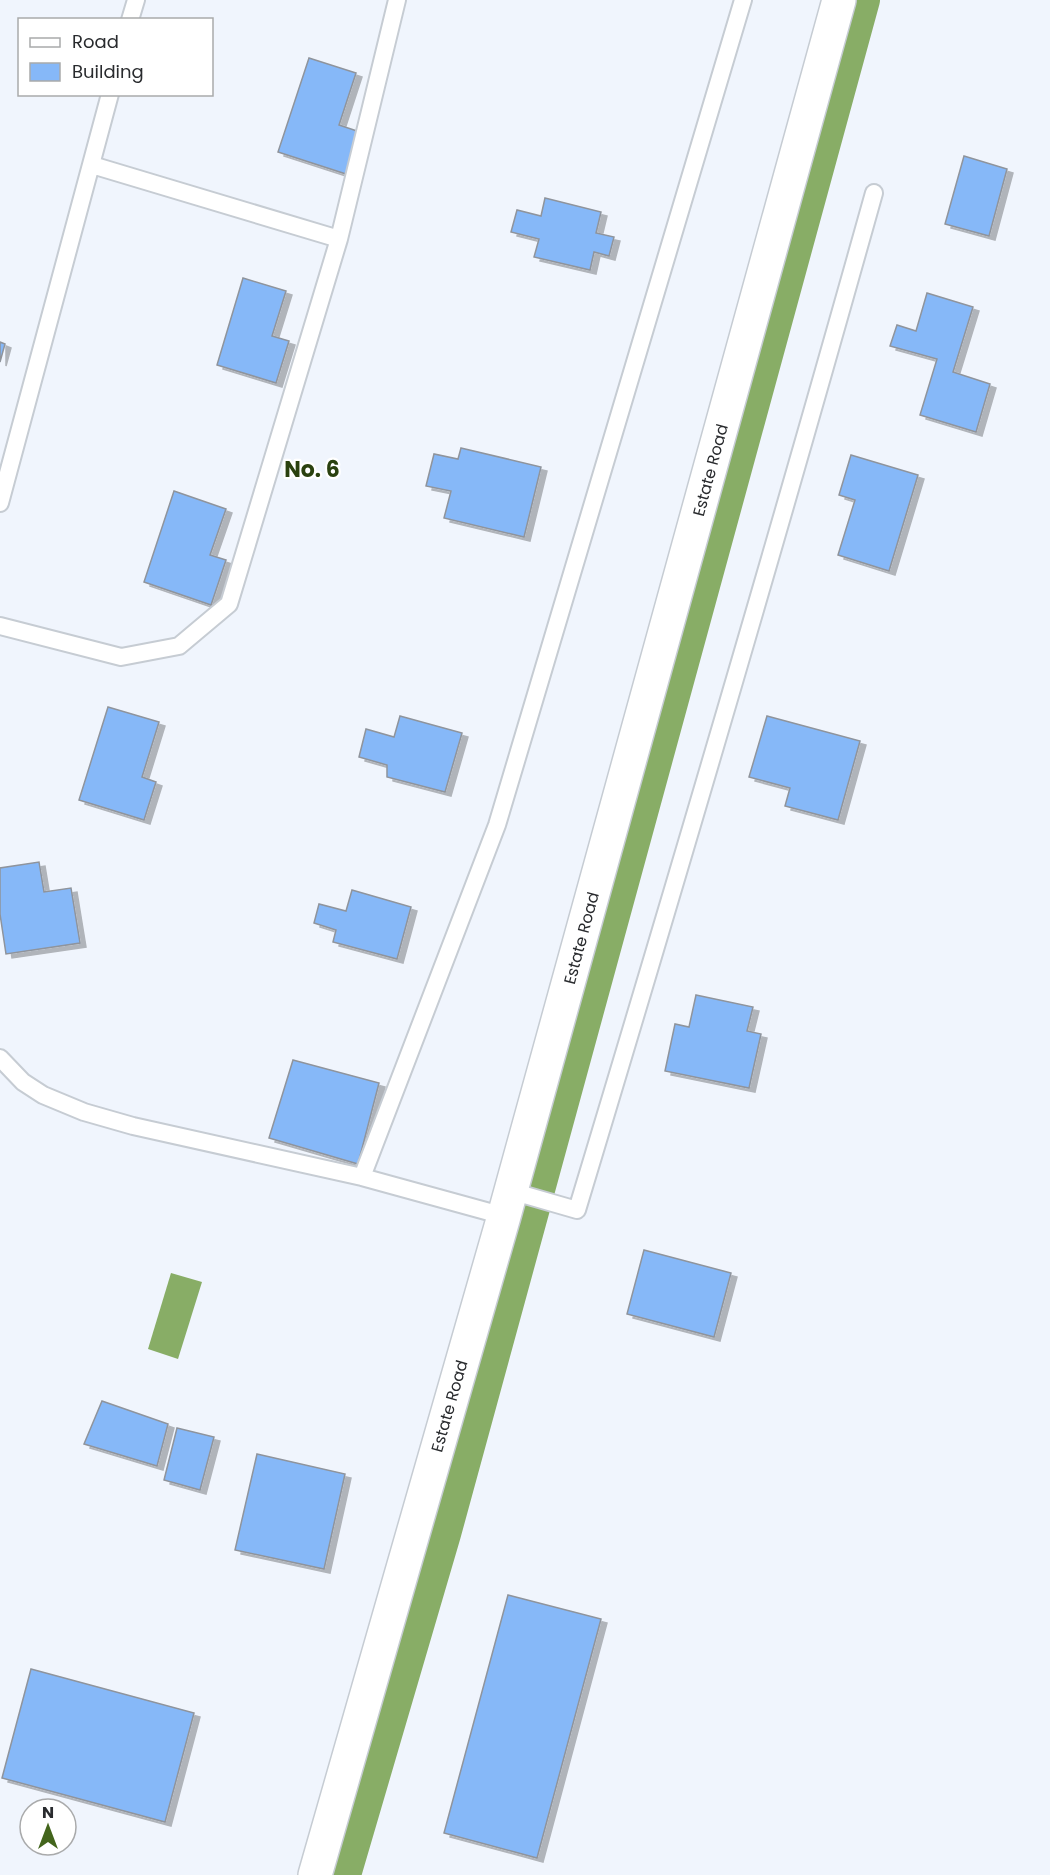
<svg xmlns="http://www.w3.org/2000/svg" width="1050" height="1875" font-family="Poppins,sans-serif">
  <style>
    .water { fill: #88ad66 }
    .lines { fill: none; stroke-linecap: round; stroke-linejoin: round }
    .canal { stroke: #88ad66; stroke-width: 32 }
    .building { fill: #86b8f8; stroke: #8f949c; stroke-width: 1.5; filter: url(#shadow) }
    .service-casing { stroke: #c6ccd3; stroke-width: 20 }
    .tertiary-casing { stroke: #c6ccd3; stroke-width: 36 }
    .service { stroke: #fff; stroke-width: 16 }
    .tertiary { stroke: #fff; stroke-width: 33 }
    .labels { text-anchor: middle; stroke-width: 4.5; stroke-linejoin: round; paint-order: stroke }
    .street-label { font-size: 16px; fill: #292b2e; stroke: #fff }
    .district-label { font-size: 22px; font-weight: bold; fill: #2a410f; stroke: #fff }
  </style>
  <defs>
    <filter id="shadow"><feDropShadow dx="6" dy="4" stdDeviation="0" flood-color="#0004"/></filter>
  </defs>
  <rect width="100%" height="100%" fill="#f0f5fd"/>
  <path class="water" d="M171 1273 202 1282 178 1359 148 1349Z"/>
  <g class="lines">
    <path class="canal" d="M345 1875 445 1534 864 0"/>
  </g>
  <path class="building" d="M309 58 356 73 339 125 360 132 346 174 278 152Z
    M964 156 1007 169 989 236 945 224Z
    M545 198 601 212 596 233 614 237 609 256 594 252 590 270 534 257 539 239 511 232 517 210 541 216Z
    M243 278 286 291 272 336 289 341 276 383 217 365Z
    M927 293 973 307 953 372 990 384 976 432 920 415 937 359 890 346 897 325 916 331Z
    M0 342 5 344 0 362Z
    M461 448 541 467 524 537 444 518 451 491 426 486 434 454 458 459Z
    M851 455 918 475 889 571 838 555 855 500 839 495Z
    M174 491 226 509 210 555 226 560 211 605 144 582Z
    M108 707 159 722 142 777 156 782 144 820 79 800Z
    M400 716 462 733 445 792 387 777V765L359 757 366 729 394 737Z
    M767 716 860 741 838 820 785 806 790 788 749 777Z
    M39 862 44 892 71 888 80 943 6 954 0 914V868Z
    M352 890 411 907 397 959 333 942 336 930 314 923 319 904 346 911Z
    M696 995 753 1007 747 1031 761 1034 749 1088 665 1071 675 1024 689 1027Z
    M293 1060 379 1083 358 1164 269 1138Z
    M644 1250 731 1273 714 1337 627 1314Z
    M102 1401 168 1424 157 1466 84 1444Z
    M177 1428 214 1437 200 1490 164 1480Z
    M257 1454 345 1474 324 1569 235 1550Z
    M508 1595 601 1619 537 1858 444 1833Z
    M31 1669 194 1713 165 1822 2 1778Z"/>
  <g class="lines">
    <g class="service-casing">
      <path id="service" d="M130 20 136 0
        M92 165 339 239
        M0 503 110 94
        M0 626 121 657 179 646 229 604 339 239 397 0
        M0 1058 23 1082 43 1095 84 1112 133 1126 362 1177 504 1216
        M362 1177 497 825 743 0
        M511 1191 577 1210C679 872 779 533 874 193"/>
    </g>
    <g class="tertiary-casing">
      <path id="tertiary" d="M315 1875 504 1216 839 0"/>
    </g>
    <use href="#service" class="service"/>
    <use href="#tertiary" class="tertiary"/>
  </g>
  <g class="labels">
    <g class="street-label">
      <text transform="translate(710 470) rotate(-75)" y="6">Estate Road</text>
      <text transform="translate(581 938) rotate(-75)" y="6">Estate Road</text>
      <text transform="translate(449 1406) rotate(-74)" y="6">Estate Road</text>
    </g>
    <g class="district-label">
      <text x="312" y="477">No. 6</text>
    </g>
  </g>
  <rect x="18" y="18" width="195" height="78" fill="#ffffff" stroke="#a9aaab" stroke-width="1.5"/>
  <rect x="30" y="38" width="30" height="9" fill="#ffffff" stroke="#a9aaab" stroke-width="1.5"/>
  <text x="72" y="48" font-size="18" fill="#292b2e">Road</text>
  <rect x="30" y="63" width="30" height="18" fill="#86b8f8" stroke="#a9aaab" stroke-width="1.5"/>
  <text x="72" y="78" font-size="18" fill="#292b2e">Building</text>
  <g transform="translate(48 1827)"><circle r="28" fill="#ffffff" stroke="#a9aaab" stroke-width="1.5"/>
  <path d="M0-4.5L10 22L0 15L-10 22Z" fill="#43651c"/>
  <text y="-9" font-size="16" font-weight="bold" text-anchor="middle" fill="#292b2e">N</text>
  </g>
</svg>
